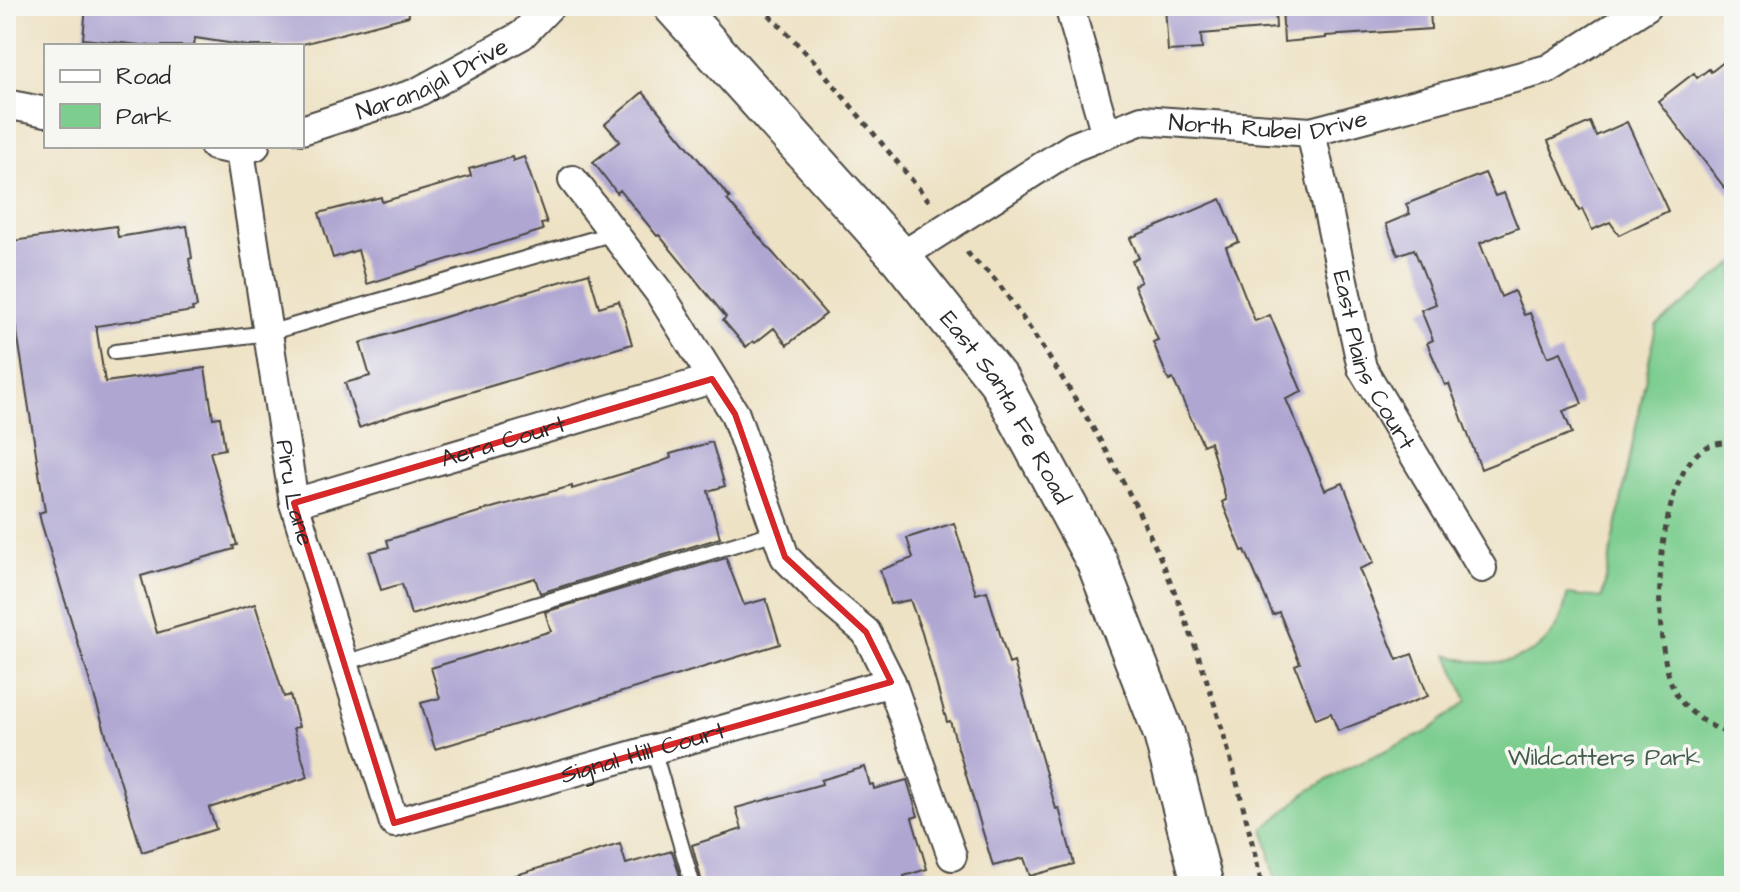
<svg xmlns="http://www.w3.org/2000/svg" width="1740" height="892" font-family="'Architects Daughter',sans-serif">
  <style>
    .green { fill: #7ccd8e; stroke: #547c5c; stroke-width: 2 }
    .building { fill: #afa6d2 }
    .lines { fill: none; stroke-linecap: round; stroke-linejoin: round }
    .lane-casing { stroke: #484642; stroke-width: 18 }
    .street-casing { stroke: #484642; stroke-width: 32 }
    .secondary-casing { stroke: #484642; stroke-width: 44 }
    .path { stroke: #484642; stroke-width: 5; stroke-dasharray: 6 6; stroke-linecap: butt }
    .lane { stroke: #fff; stroke-width: 14 }
    .street { stroke: #fff; stroke-width: 28 }
    .secondary { stroke: #fff; stroke-width: 40 }
    .marked { fill: none; stroke: #d62828; stroke-width: 6; stroke-linejoin: round }
    .labels { text-anchor: middle; stroke-width: 7; stroke-linejoin: round; paint-order: stroke }
    .street-label { font-size: 24px; fill: #2b2b2b; stroke: #f6f6f2 }
    .park-label { font-size: 24px; fill: #435c49; stroke: #f6f6f2 }
  </style>
  <rect width="100%" height="100%" fill="#f6f6f2"/>
  <filter id="ink" filterUnits="userSpaceOnUse"><feTurbulence type="fractalNoise" baseFrequency=".0125" numOctaves="2"/><feDisplacementMap in="SourceGraphic" scale="16" xChannelSelector="R" yChannelSelector="G"/><feConvolveMatrix kernelMatrix="1 2 1 2 8 2 1 2 1" color-interpolation-filters="sRGB"/></filter>
  <filter id="wash" filterUnits="userSpaceOnUse"><feTurbulence type="fractalNoise" baseFrequency=".006" numOctaves="4" result="noise"/><feDisplacementMap in="SourceGraphic" scale="32" xChannelSelector="R" yChannelSelector="G"/><feGaussianBlur stdDeviation="1.8" result="paint"/><feColorMatrix in="noise" values="0 0 0 0 0 0 0 0 0 0 0 0 0 0 0 0 0 1.4 0 .05"/><feComposite in="paint" operator="in"/></filter>
  <g filter="url(#wash)">
    <rect width="100%" height="100%" fill="#eee2c4"/>
    <path class="green" d="M1734 263V886H1277L1264 829 1304 794 1347 768 1427 732 1467 701 1448 654C1487 672 1543 663 1561 618 1564 611 1565 602 1568 594L1602 598 1656 326Z"/>
    <g id="blocks">
      <path class="building" d="M86 6H408L409 16 295 46H248L195 38 194 46H151L83 39Z
        M1165 6H1275L1276 28 1201 34 1202 49 1168 51Z
        M1282 6H1430L1431 29 1326 36V38L1284 42Z
        M1734 54V200L1658 101 1694 73 1697 78 1709 69 1711 72Z
        M643 92 730 198 727 200 826 314 787 345 774 328 755 343 753 341 746 347 723 320 726 317 659 235 657 236 620 190 617 193 593 162 620 141 605 124Z
        M1590 122 1596 136 1627 122 1668 211 1619 235 1610 222 1592 230 1582 209 1579 211 1548 141Z
        M512 157 513 161 524 157 547 223 541 224 543 230 367 284 358 250 333 258 319 213 381 197 382 202 471 176 469 169Z
        M1485 173 1495 196 1504 193 1518 228 1480 243 1501 297 1514 291 1524 315 1530 313 1548 357 1561 352 1582 404 1563 411 1572 433 1481 469 1449 384 1445 385 1427 343 1433 340 1421 310 1436 304 1414 249 1398 255 1386 224 1410 214 1406 204Z
        M1221 199 1239 242 1226 247 1255 321 1270 315 1302 392 1286 399 1325 490 1343 483 1374 563 1359 569 1397 660 1412 654 1428 696 1338 731 1331 713 1316 719 1295 665 1300 663 1279 612 1273 615 1245 550 1242 551 1222 502 1226 500 1210 442 1203 445 1173 379 1169 381 1153 342 1158 340 1134 285 1141 282 1132 261 1139 258 1130 238Z
        M116 226 118 237 187 226 192 258 189 259 197 307 192 308 193 311 96 326 105 382 205 368 213 418 220 417 225 449 210 452 237 545 233 546 234 549 141 576 157 633 255 604 284 697 290 695 299 727 293 728 308 777 209 808 216 829 142 852 41 522 39 513 45 511 6 261V242Z
        M589 273 599 307 619 301 632 344 400 413 359 428 345 383 370 376 360 343Z
        M712 442 725 486 708 491 720 538 540 593 535 578 411 615 402 584 381 590 370 552 389 547 387 540 495 507 572 486V489L658 463 671 458 670 454Z
        M954 523 976 594 987 591 1009 664 1014 662 1056 809 1059 808 1074 864 1030 876 1024 858 993 866 950 721 947 722 922 633 910 600 890 604 880 570 913 558 907 538Z
        M726 558 744 605 766 599 780 644 435 749 421 703 440 698 431 668 551 631 545 612Z
        M865 767 870 785 873 784 874 789 907 780 918 816 912 818 927 869 904 876 907 886H703L692 845 742 829 736 808 822 784 821 780Z
        M620 844 626 864 672 851 683 886H507L506 878Z"/>
    </g>
  </g>
  <g filter="url(#ink)">
    <use href="#blocks" fill-opacity="0" stroke="#484642" stroke-width="2"/>
    <g class="lines">
      <g class="lane-casing">
        <path id="lane" d="M115 352 268 333 614 233
          M344 663 776 532
          M653 749 693 886"/>
      </g>
      <g class="street-casing">
        <g id="street">
          <path d="M1069 6 1106 134"/>
          <path d="M6 104 46 112"/>
          <path id="s1" d="M302 130 416 93 522 35 550 6"/>
          <path id="s2" d="M1311 132 1362 368 1482 568"/>
          <path d="M214 146 240 151 255 146"/>
          <path id="s3" d="M240 151 294 503 394 823 891 682"/>
          <path d="M573 180 659 292 735 414 785 557 823 596 866 632 891 682 952 856"/>
          <path id="s4" d="M900 257 1073 147 1142 120 1311 132 1548 69 1647 6"/>
          <path id="s5" d="M294 503 712 379"/>
        </g>
      </g>
      <g class="secondary-casing">
        <g id="secondary">
          <path id="s6" d="M674 6 900 257 999 381 1097 562 1164 734 1203 886"/>
        </g>
      </g>
      <path class="path" d="M761 6 814 61 930 202
        M967 252C977 265 992 273 1001 287 1062 373 1125 474 1166 571 1209 673 1238 778 1262 886
        M1734 443C1722 442 1709 444 1699 452 1654 488 1648 653 1679 699 1693 718 1714 727 1734 737"/>
      <use href="#lane" class="lane"/>
      <use href="#street" class="street"/>
      <use href="#secondary" class="secondary"/>
    </g>
  </g>
  <path class="marked" d="M712 379 735 414 785 557 866 632 891 682 394 823 294 503Z"/>
  <g class="labels">
    <g class="street-label">
      <text dy="8" stroke="none"><textPath href="#s1" startOffset="140">Naranajal Drive</textPath></text>
      <text dy="8" stroke="none"><textPath href="#s4" startOffset="406">North Rubel Drive</textPath></text>
      <text dy="8" stroke="none"><textPath href="#s2" startOffset="238">East Plains Court</textPath></text>
      <text dy="8" stroke="none"><textPath href="#s6" startOffset="522">East Santa Fe Road</textPath></text>
      <text dy="8" stroke="none"><textPath href="#s5" startOffset="218">Aera Court</textPath></text>
      <text dy="8" stroke="none"><textPath href="#s3" startOffset="346">Piru Lane</textPath></text>
      <text dy="8" stroke="none"><textPath href="#s3" startOffset="950">Signal Hill Court</textPath></text>
    </g>
    <g class="park-label">
      <text x="1604" y="765">Wildcatters Park</text>
    </g>
  </g>
  <rect width="1740" height="892" fill="none" stroke="#f6f6f2" stroke-width="32"/>
  <rect x="44" y="44" width="260" height="104" fill="#f6f6f2" stroke="#a5a5a2" stroke-width="2"/>
  <rect x="60" y="70" width="40" height="12" fill="#ffffff" stroke="#a5a5a2" stroke-width="2"/>
  <text x="116" y="84" font-size="24" fill="#2b2b2b">Road</text>
  <rect x="60" y="104" width="40" height="24" fill="#7ccd8e" stroke="#a5a5a2" stroke-width="2"/>
  <text x="116" y="124" font-size="24" fill="#2b2b2b">Park</text>
</svg>
